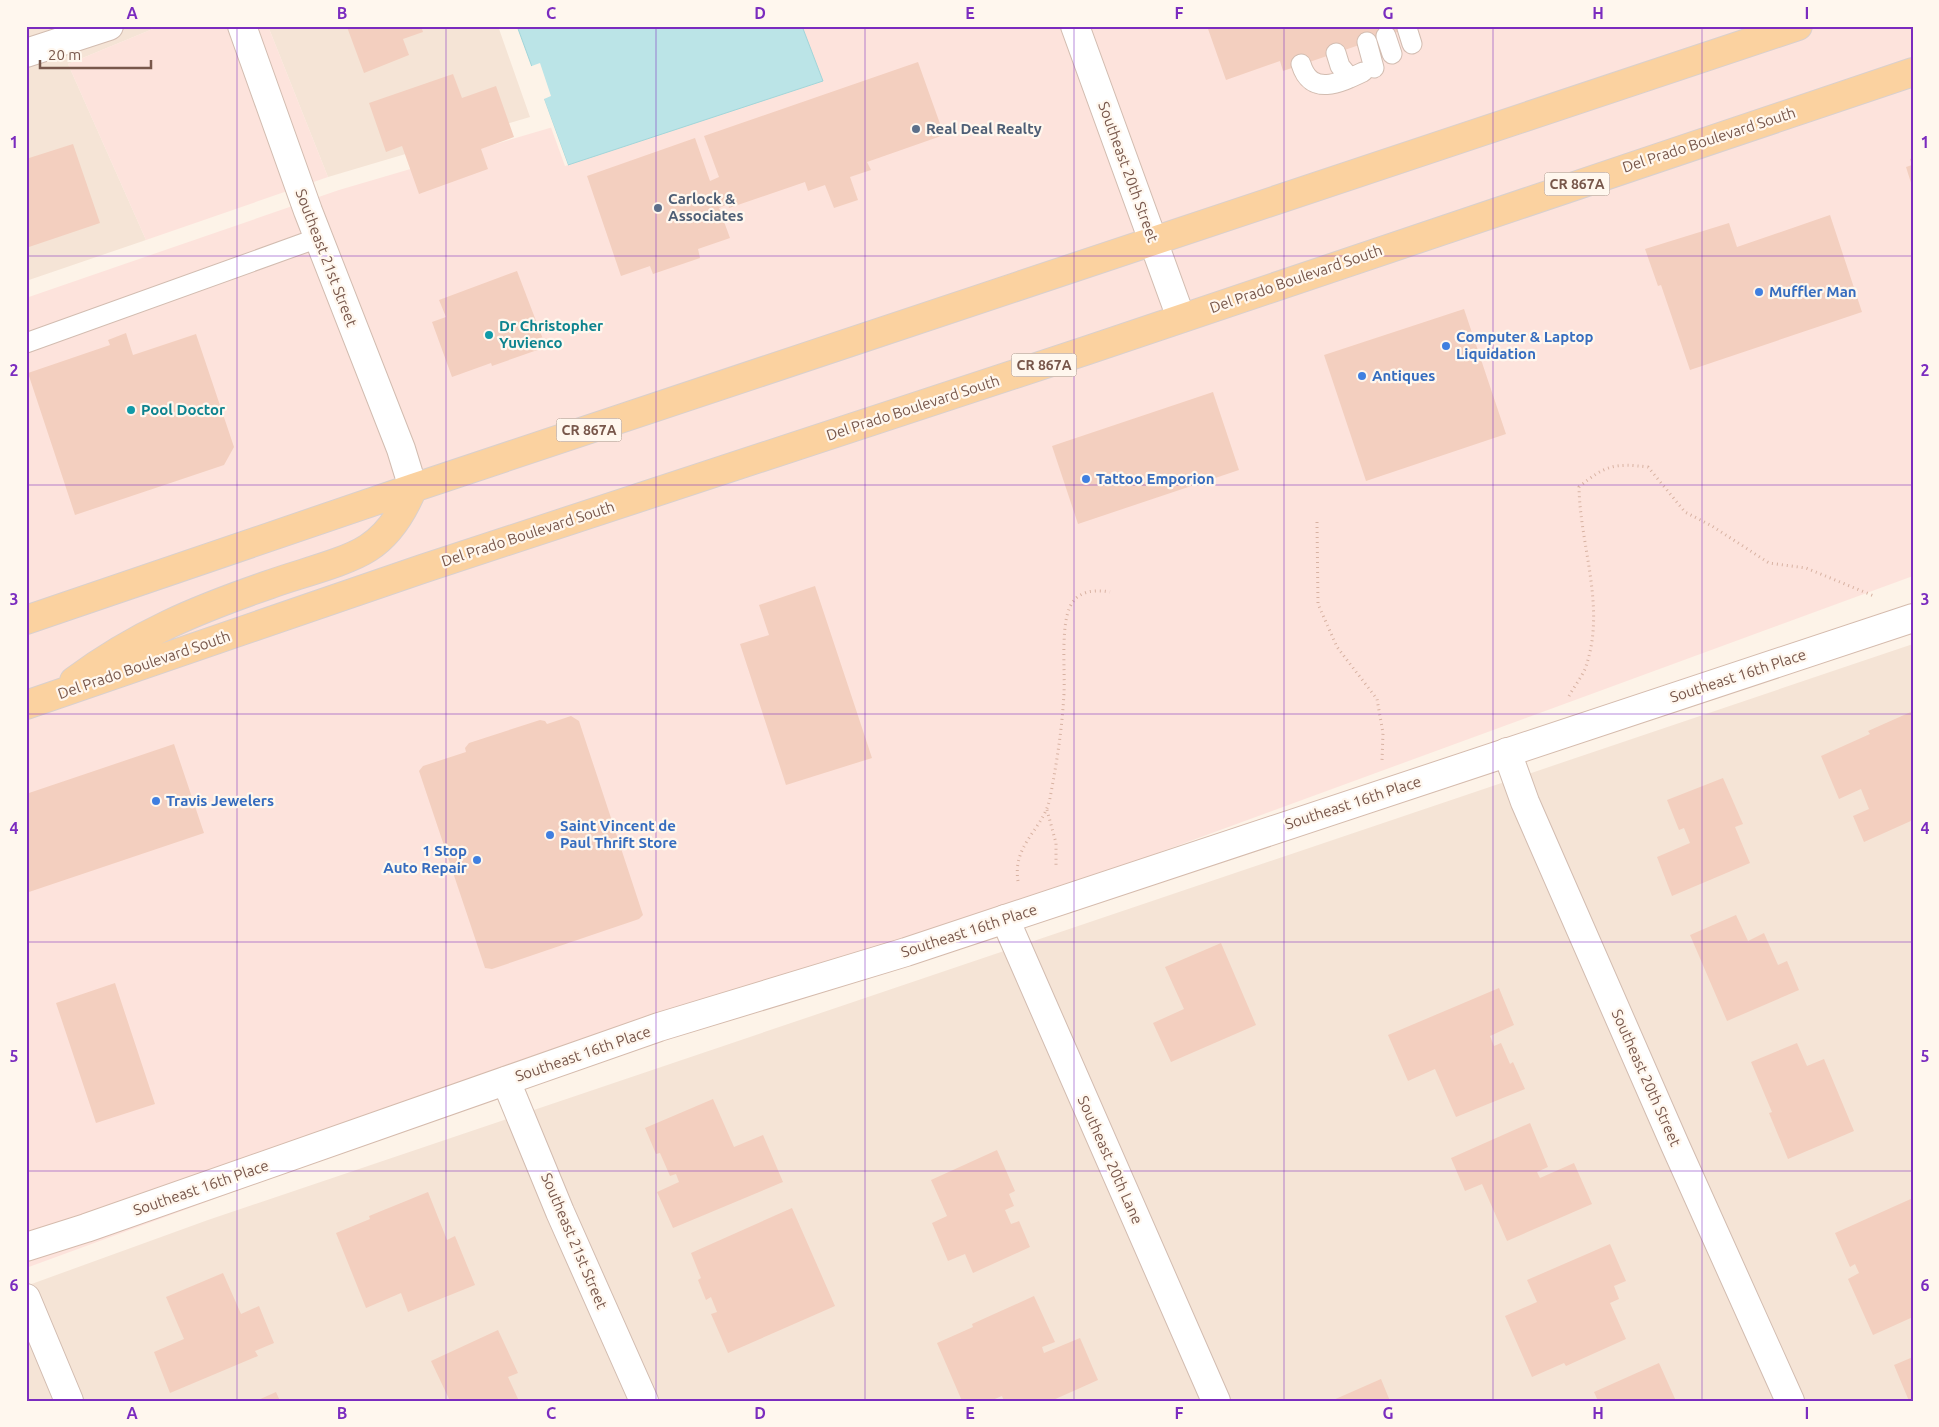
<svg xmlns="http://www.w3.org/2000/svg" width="1939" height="1427" font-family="Ubuntu,sans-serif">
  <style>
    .residential { fill: #f5e4d6 }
    .commercial { fill: #fde3dc }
    .water { fill: #bbe4e7; stroke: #a1d5d9 }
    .pier { fill: #fdf3e8 }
    .building { fill: #f3cfbf }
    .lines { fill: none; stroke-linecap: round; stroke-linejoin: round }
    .lane-casing { stroke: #d2bcb0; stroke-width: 21 }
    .street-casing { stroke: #d2bcb0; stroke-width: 30 }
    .secondary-casing { stroke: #d5bbad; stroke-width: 30 }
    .primary-casing { stroke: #d9d0cd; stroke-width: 30 }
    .path { stroke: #d8b2a2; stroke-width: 3; stroke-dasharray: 1 4; stroke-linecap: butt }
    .lane { stroke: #fff; stroke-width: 19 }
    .street { stroke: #fff; stroke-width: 28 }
    .secondary { stroke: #fff; stroke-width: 28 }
    .primary { stroke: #fbd2a0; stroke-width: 28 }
    .grid { fill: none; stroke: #7b2cbf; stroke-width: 1; stroke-opacity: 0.55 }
    .service-dot { fill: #5c6f8a; stroke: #fff7ee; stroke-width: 2 }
    .shop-dot { fill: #3f7fe0; stroke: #fff7ee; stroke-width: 2 }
    .culture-dot { fill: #0f9aa8; stroke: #fff7ee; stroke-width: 2 }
    .labels { text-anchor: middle; stroke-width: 4.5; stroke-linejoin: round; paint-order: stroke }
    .shield { fill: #fff7ee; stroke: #a0877c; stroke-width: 1 }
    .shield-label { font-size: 14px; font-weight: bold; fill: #78574b }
    .service-label { font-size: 15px; font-weight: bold; fill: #4e5e75; stroke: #fff7ee; text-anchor: start }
    .street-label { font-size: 15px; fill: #78574b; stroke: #fff7ee }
    .shop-label { font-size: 15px; font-weight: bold; fill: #366cbe; stroke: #fff7ee; text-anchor: start }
    .culture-label { font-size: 15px; font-weight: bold; fill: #0d838f; stroke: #fff7ee; text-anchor: start }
    .neatline { fill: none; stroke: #7b2cbf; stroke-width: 2 }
    .grid-label { font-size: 16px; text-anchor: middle; font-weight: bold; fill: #7b2cbf }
  </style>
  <rect width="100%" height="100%" fill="#fdf3e8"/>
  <path class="residential" d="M26 26H160L68 64 146 240 26 281Z
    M268 26H498L530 117 328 177Z
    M1913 644V1401H26V1286L208 1220Z"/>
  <path class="commercial" d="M160 26H268L328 177 146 240 68 64Z
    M739 26H1913V576L26 1268V298L339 190 747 70Z"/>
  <path class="water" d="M517 26H802L823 81 568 165Z"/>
  <path class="pier" d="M540 63 551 96 544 99 568 165 565 166 529 67Z"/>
  <path class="building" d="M339 26H421L423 32 403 39 409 55 364 73 347 27 340 29Z
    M1207 26H1412V27L1283 71 1280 61 1226 80Z
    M918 62 944 135 867 162 871 170 850 177 858 200 834 208 825 185 808 191 805 182 729 208 728 204 719 208 730 238 698 249 700 258 653 274 650 266 621 276 587 176 695 138 710 181 719 177 704 136Z
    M453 74 462 98 496 86 514 137 481 149 488 169 419 194 402 146 386 152 369 103Z
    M73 144 100 223 26 248V159Z
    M1913 158V186H1912L1906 167 1912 165 1910 159Z
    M1830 215 1862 312 1690 370 1661 285 1658 286 1645 249 1729 223 1737 247Z
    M517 271 546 347 492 366 491 363 452 377 432 322 446 317 439 300Z
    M1464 309 1506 434 1366 481 1324 355Z
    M126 333 133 355 196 334 234 447 224 465 75 515 28 373 110 345 108 340Z
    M1213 392 1239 470 1078 524 1052 446Z
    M815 586 872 758 786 785 740 644 769 635 759 605Z
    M1913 711V820L1864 842 1853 816 1869 809 1861 789 1839 799 1821 756 1870 734 1868 731Z
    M571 716 579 721 643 915 639 919 492 969 485 968 419 771 423 766 466 752 465 748 469 743 540 720 545 721 547 724Z
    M174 744 204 833 26 893V794Z
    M1723 778 1743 824 1735 827 1750 863 1672 896 1657 857 1690 843 1684 828 1679 830 1667 800Z
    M1736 915 1748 941 1764 933 1778 965 1787 961 1799 990 1727 1021 1690 935Z
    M1221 943 1256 1025 1171 1062 1153 1023 1184 1009 1165 967Z
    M115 983 155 1104 96 1123 56 1003Z
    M1499 988 1514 1025 1490 1036 1494 1046 1501 1043 1510 1064 1513 1062 1525 1089 1456 1117 1435 1069 1408 1081 1388 1035Z
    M1797 1043 1807 1066 1824 1059 1854 1131 1788 1159 1769 1113 1772 1112 1751 1062Z
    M713 1099 734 1147 763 1135 783 1182 673 1228 657 1192 679 1182 676 1174 670 1176 660 1153 656 1154 645 1128Z
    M1530 1123 1548 1167 1537 1172 1540 1178 1574 1163 1592 1204 1507 1241 1482 1184 1465 1191 1451 1158Z
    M997 1150 1015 1191 1009 1194 1014 1206 1005 1210 1011 1224 1019 1221 1030 1247 973 1273 965 1254 948 1261 932 1223 947 1216 931 1180Z
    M428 1192 447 1240 455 1236 475 1285 408 1312 401 1293 366 1308 336 1233 370 1219 369 1216Z
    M1913 1198V1317L1873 1335 1848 1279 1859 1273 1855 1264 1850 1267 1835 1233Z
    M792 1208 835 1306 728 1353 711 1314 717 1312 711 1297 706 1300 698 1280 701 1278 691 1253Z
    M1610 1244 1626 1281 1614 1286 1619 1299 1610 1303 1626 1339 1566 1366 1564 1363 1532 1377 1505 1316 1537 1302 1527 1280Z
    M223 1273 241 1314 259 1306 274 1343 255 1351 258 1356 170 1393 154 1352 184 1339 166 1297Z
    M1034 1296 1055 1342 1042 1347 1044 1353 1080 1338 1098 1380 1051 1401H1004L1002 1396 990 1401H962L937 1343 973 1327 972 1324Z
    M498 1330 518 1373 508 1377 519 1401H450L431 1361Z
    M1913 1357V1401H1909L1894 1365Z
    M1659 1363 1676 1401H1598L1594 1392Z
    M1381 1379 1390 1401H1331Z
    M276 1392 280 1401H256Z"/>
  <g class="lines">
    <g class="lane-casing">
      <path id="lane" d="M1407 28 1412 44
        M1386 36 1392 54
        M1367 42 1374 68
        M1336 53 1340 66 1350 78
        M1301 64C1311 97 1340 83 1363 72
        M26 343 318 238"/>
    </g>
    <g class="street-casing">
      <path id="street" d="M242 26 308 211 401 449 413 488
        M1075 26 1181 318
        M26 53 109 26
        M1507 752 1525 802 1675 1145 1790 1401
        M1005 919 1216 1401
        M506 1081 560 1212 644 1401
        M26 1298 69 1401"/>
    </g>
    <g class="secondary-casing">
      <path id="secondary" d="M26 1247 86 1228 659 1027 906 952 1913 618"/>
    </g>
    <g class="primary-casing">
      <path id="primary" d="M26 620 413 488 1798 26
        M74 681C137 634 198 609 271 584 298 574 345 563 368 548 390 534 403 512 413 488
        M26 705 422 569 1085 351 1913 72"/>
    </g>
    <path class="path" d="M1317 522 1318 604 1337 647 1377 699 1383 733 1382 760
      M1569 696C1574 687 1581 678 1585 669 1607 609 1580 547 1579 487 1605 465 1615 463 1648 467L1685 512 1712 526 1769 563 1806 568 1874 596
      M1047 810 1056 843V867
      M1018 881C1012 844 1044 829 1050 798 1057 761 1062 730 1064 693 1065 670 1061 630 1069 609 1076 591 1093 589 1110 592"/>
    <use href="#lane" class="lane"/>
    <use href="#street" class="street"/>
    <use href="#secondary" class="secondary"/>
    <use href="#primary" class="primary"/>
  </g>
  <path class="grid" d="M237 26V1401M446 26V1401M656 26V1401M865 26V1401M1074 26V1401M1284 26V1401M1493 26V1401M1702 26V1401M26 256H1913M26 485H1913M26 714H1913M26 942H1913M26 1171H1913"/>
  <g class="service-dot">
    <circle cx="916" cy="129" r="5"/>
    <circle cx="658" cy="208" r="5"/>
  </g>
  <g class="shop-dot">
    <circle cx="1759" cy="292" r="5"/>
    <circle cx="1446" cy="346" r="5"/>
    <circle cx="1362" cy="376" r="5"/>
    <circle cx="1086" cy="479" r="5"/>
    <circle cx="156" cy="801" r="5"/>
    <circle cx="550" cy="835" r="5"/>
    <circle cx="477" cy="860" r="5"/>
  </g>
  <g class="culture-dot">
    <circle cx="489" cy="335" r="5"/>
    <circle cx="131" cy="410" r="5"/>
  </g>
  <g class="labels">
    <g class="shield">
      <rect x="1544.5" y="172.5" width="65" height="23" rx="4"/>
      <rect x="1011.5" y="353.5" width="65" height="23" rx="4"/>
      <rect x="556.5" y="418.5" width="65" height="23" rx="4"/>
    </g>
    <g class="shield-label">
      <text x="1577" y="189">CR 867A</text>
      <text x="1044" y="370">CR 867A</text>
      <text x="589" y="435">CR 867A</text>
    </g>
    <g class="service-label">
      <text x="926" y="134">Real Deal Realty</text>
      <text x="668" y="204">Carlock &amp;<tspan x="668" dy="17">Associates</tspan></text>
    </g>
    <g class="street-label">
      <text transform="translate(1709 140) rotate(-18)" y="5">Del Prado Boulevard South</text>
      <text transform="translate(1128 172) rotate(70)" y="5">Southeast 20th Street</text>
      <text transform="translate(326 258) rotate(69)" y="5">Southeast 21st Street</text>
      <text transform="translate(1296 279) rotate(-19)" y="5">Del Prado Boulevard South</text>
      <text transform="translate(913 408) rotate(-18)" y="5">Del Prado Boulevard South</text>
      <text transform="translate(528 534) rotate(-18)" y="5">Del Prado Boulevard South</text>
      <text transform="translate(144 665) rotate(-19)" y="5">Del Prado Boulevard South</text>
      <text transform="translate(1738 676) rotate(-18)" y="5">Southeast 16th Place</text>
      <text transform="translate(1353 803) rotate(-18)" y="5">Southeast 16th Place</text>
      <text transform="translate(969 931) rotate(-18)" y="5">Southeast 16th Place</text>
      <text transform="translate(583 1054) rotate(-19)" y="5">Southeast 16th Place</text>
      <text transform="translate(1646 1078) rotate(66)" y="5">Southeast 20th Street</text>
      <text transform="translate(1110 1160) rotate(66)" y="5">Southeast 20th Lane</text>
      <text transform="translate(201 1188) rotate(-19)" y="5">Southeast 16th Place</text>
      <text transform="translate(574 1241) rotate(67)" y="5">Southeast 21st Street</text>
    </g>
    <g class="shop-label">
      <text x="1769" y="297">Muffler Man</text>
      <text x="1456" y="342">Computer &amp; Laptop<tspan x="1456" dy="17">Liquidation</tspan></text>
      <text x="1372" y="381">Antiques</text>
      <text x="1096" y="484">Tattoo Emporion</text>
      <text x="166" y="806">Travis Jewelers</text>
      <text x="560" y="831">Saint Vincent de<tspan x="560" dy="17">Paul Thrift Store</tspan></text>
      <text x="467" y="856" text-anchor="end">1 Stop<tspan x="467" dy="17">Auto Repair</tspan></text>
    </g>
    <g class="culture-label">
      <text x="499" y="331">Dr Christopher<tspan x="499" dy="17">Yuvienco</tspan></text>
      <text x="141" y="415">Pool Doctor</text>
    </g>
  </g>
  <rect width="1939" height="1427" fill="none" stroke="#fff7ee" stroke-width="55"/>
  <path d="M40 60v8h111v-8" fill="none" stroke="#78574b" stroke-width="2.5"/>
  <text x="48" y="60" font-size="15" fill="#78574b" stroke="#fff7ee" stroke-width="4" paint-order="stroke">20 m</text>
  <rect x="28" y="28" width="1884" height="1372" class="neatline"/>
  <g class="grid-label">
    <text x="132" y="19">A</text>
    <text x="342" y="19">B</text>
    <text x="551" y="19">C</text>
    <text x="760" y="19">D</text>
    <text x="970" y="19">E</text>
    <text x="1179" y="19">F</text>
    <text x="1388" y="19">G</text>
    <text x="1598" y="19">H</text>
    <text x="1807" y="19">I</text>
    <text x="14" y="148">1</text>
    <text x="1925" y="148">1</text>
    <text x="14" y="376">2</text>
    <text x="1925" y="376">2</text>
    <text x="14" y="605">3</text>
    <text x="1925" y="605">3</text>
    <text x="14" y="834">4</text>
    <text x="1925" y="834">4</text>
    <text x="14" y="1062">5</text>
    <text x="1925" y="1062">5</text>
    <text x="14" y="1291">6</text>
    <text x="1925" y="1291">6</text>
    <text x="132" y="1419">A</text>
    <text x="342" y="1419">B</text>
    <text x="551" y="1419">C</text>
    <text x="760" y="1419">D</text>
    <text x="970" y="1419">E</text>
    <text x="1179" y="1419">F</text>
    <text x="1388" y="1419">G</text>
    <text x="1598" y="1419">H</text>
    <text x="1807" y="1419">I</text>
  </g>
</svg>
